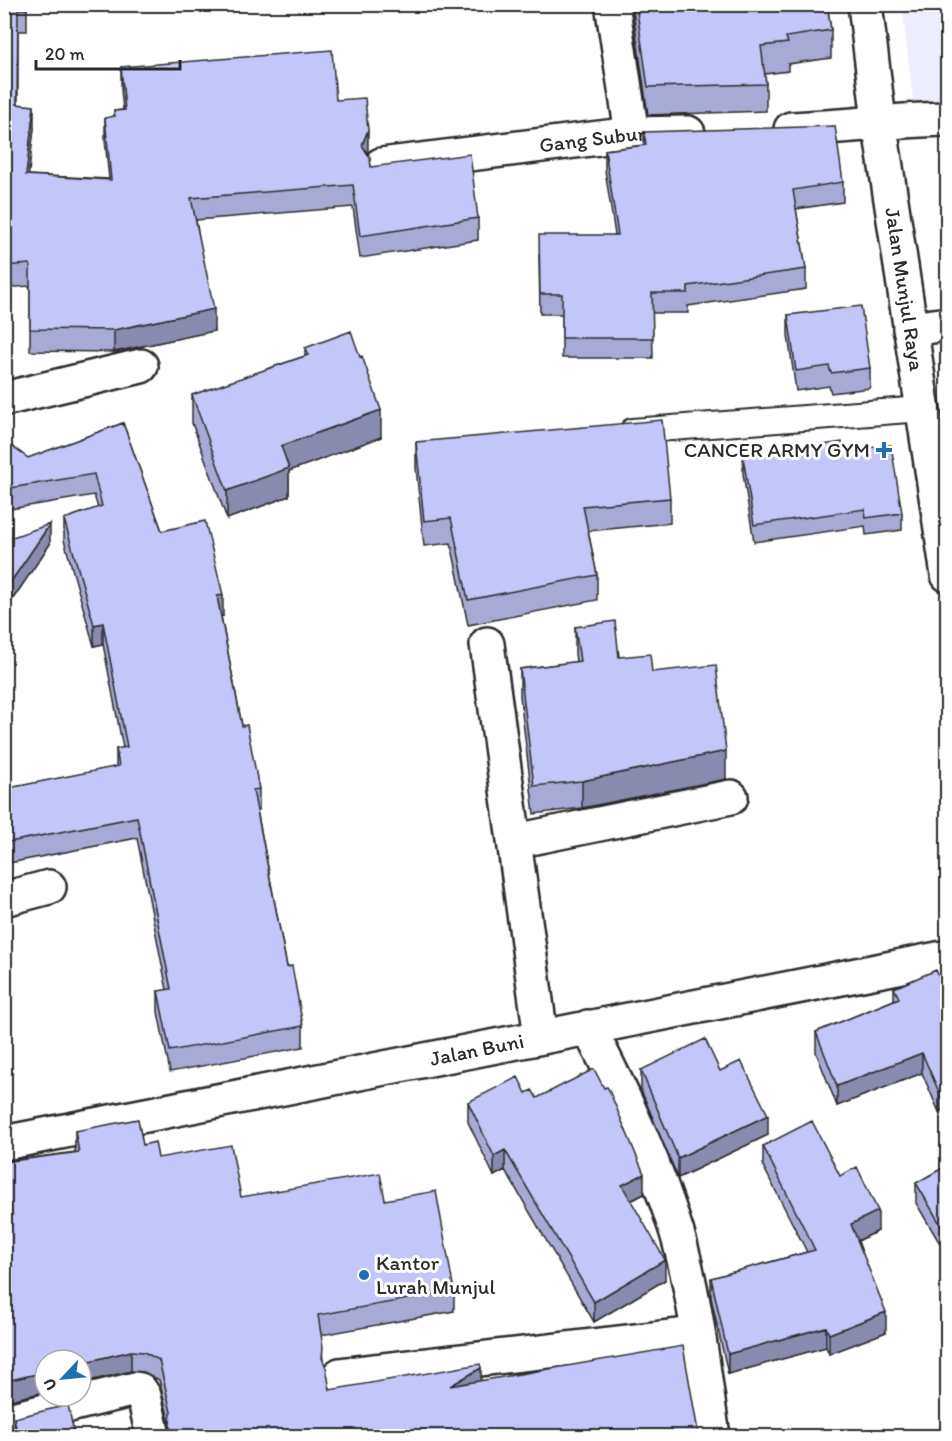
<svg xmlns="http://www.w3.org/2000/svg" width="952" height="1441" font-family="Itim,sans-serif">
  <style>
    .built { fill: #edeefd }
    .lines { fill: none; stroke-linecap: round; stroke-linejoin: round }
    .service-casing { stroke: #2b2b2b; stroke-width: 28 }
    .minor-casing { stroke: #2b2b2b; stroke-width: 38 }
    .tertiary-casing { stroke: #2b2b2b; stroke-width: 38 }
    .service { stroke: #fff; stroke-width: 24 }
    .minor { stroke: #fff; stroke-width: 33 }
    .tertiary { stroke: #fff; stroke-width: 33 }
    .wall { fill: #a7aad5; stroke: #2b2b2b; stroke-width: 1.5 }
    .shaded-wall { fill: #888bae; stroke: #2b2b2b; stroke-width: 1.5 }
    .building { fill: #c2c6f8; stroke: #2b2b2b; stroke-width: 1.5 }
    .poi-dot { fill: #1f6fb2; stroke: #fff; stroke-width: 2 }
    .labels { text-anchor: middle; stroke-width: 6; stroke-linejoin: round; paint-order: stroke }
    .street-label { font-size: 21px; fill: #2b2b2b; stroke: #fff }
    .poi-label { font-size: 21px; fill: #2b2b2b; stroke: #fff; text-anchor: end }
  </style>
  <rect width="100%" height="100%" fill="#fff"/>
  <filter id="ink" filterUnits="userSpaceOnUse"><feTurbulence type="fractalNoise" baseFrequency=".0167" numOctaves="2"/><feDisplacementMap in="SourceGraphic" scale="12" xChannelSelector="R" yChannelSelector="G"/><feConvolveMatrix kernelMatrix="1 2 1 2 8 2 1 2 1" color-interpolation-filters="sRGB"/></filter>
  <g filter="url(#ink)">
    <path class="built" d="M902 5H947V123L915 118Z"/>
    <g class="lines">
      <g class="service-casing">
        <path id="service" d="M632 431 922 409"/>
      </g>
      <g class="minor-casing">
        <g id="minor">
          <path d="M612 4 632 134"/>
          <path d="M791 129C843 127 895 120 948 119"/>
          <path id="s1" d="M381 165 632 134 688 133"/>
          <path d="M910 329 948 324"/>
          <path d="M4 399 141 366"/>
          <path d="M487 644 541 1037"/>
          <path d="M516 841 731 797"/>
          <path d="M4 899 49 887"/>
          <path d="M588 1027C623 1093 655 1161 677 1233 696 1298 703 1369 713 1436"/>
          <path id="s2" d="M4 1143 948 957"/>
          <path d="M340 1375 697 1334"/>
          <path d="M4 1421 135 1389 140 1390 144 1396 153 1436"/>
        </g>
      </g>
      <g class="tertiary-casing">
        <g id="tertiary">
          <path id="s3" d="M865 4 879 121 948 575"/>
        </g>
      </g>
      <use href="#service" class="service"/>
      <use href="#minor" class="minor"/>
      <use href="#tertiary" class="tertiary"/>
    </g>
    <path class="wall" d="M4 4H27V31H18V104L34 128 28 175 109 179 105 140V118L114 117V111L123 110 121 89V67L336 100 368 152 371 167 478 218V240L360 258 353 207 196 220 214 331 114 352 30 351V286L4 288Z
      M632 4H827L831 30V58L788 64V71L765 74 766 84V111L648 115Z
      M644 132 843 182V202L796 209 806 269V289L688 306V313H652L653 358H562V314H540L539 255 615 235 605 170V150L644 145Z
      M788 315 870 368V388L831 393 829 386 796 391 788 335Z
      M305 348 360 357 381 437 289 471V496L227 519 192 423V395L305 356Z
      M123 423 162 531 223 616H221L242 726 259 789V810H257L287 967 303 1026V1047L170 1072 158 1012V991L167 990 137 838 4 864V789L116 767V749L123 748 103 644 94 646 64 540V519L98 508 94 495 4 510V441L28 458Z
      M416 442 670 498V523L588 531 597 575V600L468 625 451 543 424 546 416 468Z
      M843 451 902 513V530L866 535 865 526 754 542 743 474V457Z
      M4 540 50 544 6 609 4 608Z
      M575 627 619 657 652 672 726 779 582 808 534 814 520 696V669L576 662 575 654Z
      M894 988 948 997V1108L939 1112 922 1073 837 1106 816 1052V1032L894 1000Z
      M641 1070 768 1135 678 1178 641 1090Z
      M526 1093 537 1098 644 1194 631 1201 665 1280 594 1322 505 1170 494 1176 468 1122V1102Z
      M75 1131 143 1145 158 1158 241 1197 385 1200 454 1291V1311L321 1335 323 1361 330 1390 481 1381 699 1437H170V1424L159 1380 144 1372 131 1371 81 1383V1360L6 1401 5 1392 4 1162 75 1152Z
      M763 1146 840 1176 878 1231 858 1241 886 1332 829 1354 826 1347 728 1374 711 1298V1278L807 1252 763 1166Z
      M948 1165V1244L942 1247 916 1203V1183Z
      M14 1418 75 1437H14Z"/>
    <path class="shaded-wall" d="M34 106V128L26 197V175Z
      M368 130V152L362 167V145Z
      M214 309V331L114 352V330Z
      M381 410V437L289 471V496L227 519V491L281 446Z
      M50 524V544L6 609V589Z
      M223 595V616L217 617V596Z
      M103 623V644L94 646V625Z
      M726 751V779L582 808V781Z
      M922 1053V1073L837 1106V1086Z
      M948 1088V1108L939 1112V1092Z
      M768 1115V1135L678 1178V1158Z
      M505 1150V1170L494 1176V1156Z
      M644 1174V1194L622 1205V1185Z
      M878 1211V1231L851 1244V1224Z
      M948 1224V1244L942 1247V1227Z
      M665 1260V1280L594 1322V1302Z
      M886 1312V1332L829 1354V1334Z
      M826 1327V1347L728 1374V1354Z
      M131 1351V1371L81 1383V1363Z
      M481 1368V1388L450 1386Z
      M45 1372V1392L6 1401V1381Z"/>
    <path class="building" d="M4 4H27V9H18L17 104 34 106 26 175 111 180 105 118 115 116 114 111 125 110 121 67 332 50 336 100 365 98 368 130 362 145 370 158 371 167 470 154 478 218 360 236 353 185 191 198 214 309 114 330 30 329V264L4 266Z
      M636 4H827L831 30 786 37 788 43 761 46 766 84 648 87Z
      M835 126 843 182 793 190 806 269 688 286V293H652L653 338H562V294H540L539 235H618L605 150 646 145 644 132Z
      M861 306 870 368 831 373 829 366 796 371 788 315Z
      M351 331 360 357 362 356 381 410 281 446 289 468 227 491 192 395 308 355 305 348Z
      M662 420 670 498 583 506 597 575 468 600 451 518 424 521 416 442Z
      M123 423 162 531 205 521 223 595 217 596 242 726 247 725 259 789 253 790 287 967 292 966 303 1026 170 1051 158 991 171 989 137 817 4 843V789L119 766 116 749 127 747 103 623 94 625 64 519 102 506 94 474 4 489V441L28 458Z
      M842 442 843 451 891 445 902 513 866 518 865 509 754 525 743 457Z
      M50 524 6 589 4 588V540Z
      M615 621 619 657 650 654 652 672 716 665 726 751 582 781 534 786 520 669 580 661 575 627Z
      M936 970 948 997V1088L939 1092 922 1053 837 1086 816 1032 899 998 894 988Z
      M705 1039 720 1071 741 1061 768 1115 678 1158 641 1070Z
      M594 1069 604 1088 607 1087 609 1090 644 1174 622 1185 665 1260 594 1302 505 1150 494 1156 468 1102 518 1077 526 1093 532 1090 537 1098Z
      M138 1119 143 1145 155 1142 158 1158 231 1145 241 1197 380 1173 385 1200 436 1191 454 1291 318 1315 323 1347 322 1358 326 1367 330 1390 480 1364 481 1368 450 1386 683 1346 699 1437H172L170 1424 171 1412 159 1360 144 1352 131 1351 81 1363V1360H45V1372L6 1381 4 1372V1162L79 1152 75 1131Z
      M812 1121 840 1176 857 1167 878 1211 851 1224 886 1312 829 1334 826 1327 728 1354 711 1278 815 1250 763 1146Z
      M948 1165V1224L942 1227 916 1183Z
      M68 1405 75 1437H18L14 1418Z"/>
  </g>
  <g class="poi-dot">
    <path d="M881 441h6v6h6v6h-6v6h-6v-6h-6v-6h6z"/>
    <circle cx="364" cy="1275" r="6"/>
  </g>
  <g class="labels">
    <g class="street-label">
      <text dy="7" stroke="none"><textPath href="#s1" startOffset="213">Gang Subur</textPath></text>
      <text dy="7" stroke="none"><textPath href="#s3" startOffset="288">Jalan Munjul Raya</textPath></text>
      <text dy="7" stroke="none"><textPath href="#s2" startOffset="482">Jalan Buni</textPath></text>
    </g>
    <g class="poi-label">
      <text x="870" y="457">CANCER ARMY GYM</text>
      <text x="376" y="1270" text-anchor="start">Kantor<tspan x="376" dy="24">Lurah Munjul</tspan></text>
    </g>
  </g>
  <rect width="952" height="1441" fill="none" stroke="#fff" stroke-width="24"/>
  <rect x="12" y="12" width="928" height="1417" fill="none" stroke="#2b2b2b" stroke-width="2" filter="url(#ink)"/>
  <g transform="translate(63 1378) rotate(244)"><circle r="28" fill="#ffffff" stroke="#aaaaaa" stroke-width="1.5"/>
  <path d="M0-4.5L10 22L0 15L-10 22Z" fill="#1f6fb2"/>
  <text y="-9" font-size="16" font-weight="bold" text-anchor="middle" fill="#2b2b2b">U</text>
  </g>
  <path d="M36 60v9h144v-9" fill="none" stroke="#2b2b2b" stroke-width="3"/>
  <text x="45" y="60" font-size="18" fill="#2b2b2b" stroke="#ffffff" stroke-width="4.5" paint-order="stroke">20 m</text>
</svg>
